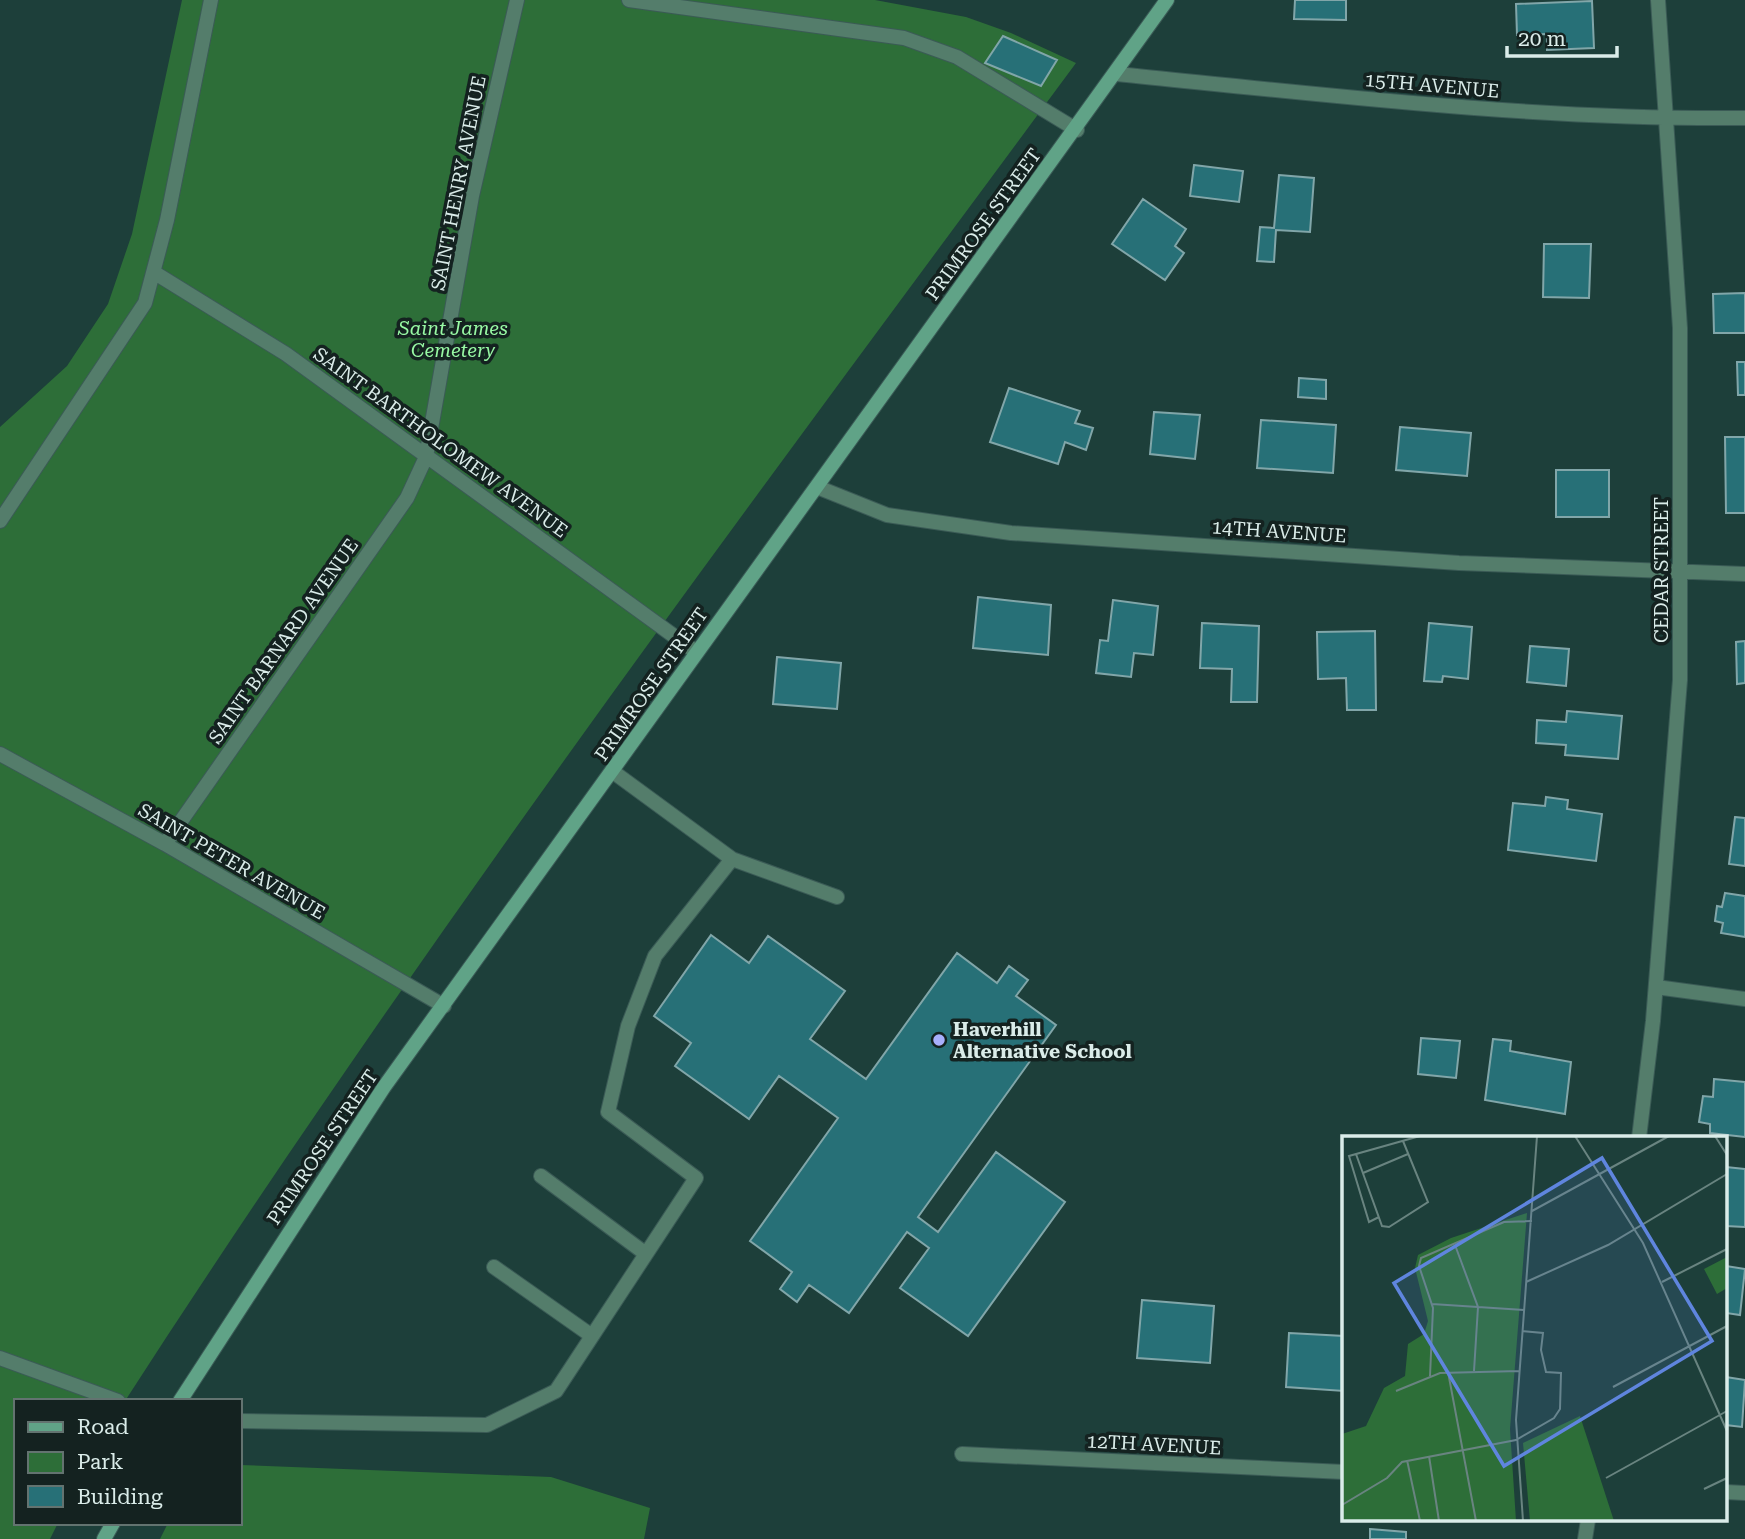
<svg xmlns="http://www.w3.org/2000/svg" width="1745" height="1539" font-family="'Roboto Serif',serif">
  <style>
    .green { fill: #2d6e38 }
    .building { fill: #277077; stroke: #81a6a9; stroke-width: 2 }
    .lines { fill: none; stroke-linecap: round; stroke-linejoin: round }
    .lane-casing { stroke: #3b5b56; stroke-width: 16 }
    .street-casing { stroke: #3b5b56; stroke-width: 16 }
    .secondary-casing { stroke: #3b5b56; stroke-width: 16 }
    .lane { stroke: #547d6b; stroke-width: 14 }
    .street { stroke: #547d6b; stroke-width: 14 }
    .secondary { stroke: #60a387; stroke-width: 14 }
    .poi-dot { fill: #a8b0fc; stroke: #142220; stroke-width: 2.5 }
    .labels { text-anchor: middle; stroke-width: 7; stroke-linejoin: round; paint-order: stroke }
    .street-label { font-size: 19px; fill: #daece9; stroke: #142220 }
    .park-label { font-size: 19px; font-style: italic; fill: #98f9a4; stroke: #142220 }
    .poi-label { font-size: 19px; font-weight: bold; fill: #daece9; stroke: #142220; text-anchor: start }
    .inset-road { fill: none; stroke: #698480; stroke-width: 2 }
    .view { fill: #5f85de; fill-opacity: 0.15; stroke: #5f85de; stroke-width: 3.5 }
    .inset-edge { fill: none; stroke: #daece9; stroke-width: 3.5 }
  </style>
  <rect width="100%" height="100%" fill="#1d3f3a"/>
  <path class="green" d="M182 0H875L966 17 1011 33 1076 63C751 503 422 941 125 1401H16V1523H58L50 1539H0V427L67 366 108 304 132 234Z
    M240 1465 551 1477 650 1508 644 1539H160L168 1523H240Z"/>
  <path class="building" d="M1295 0H1346V20L1294 19Z
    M1592 1 1594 48 1547 50V34L1517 35 1516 4Z
    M1003 36 1057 60 1041 86 985 63Z
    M1194 165 1243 171 1239 202 1190 196Z
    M1279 175 1314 178 1310 232 1276 230 1274 262 1257 261 1260 227 1274 228Z
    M1143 199 1186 229 1175 246 1184 253 1165 280 1112 244Z
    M1544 244H1591L1589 298 1543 297Z
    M1745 293V333H1714L1713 294Z
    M1737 362H1745V395H1738Z
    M1299 378 1326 380V399L1298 397Z
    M1009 388 1080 411 1075 423 1093 428 1086 450 1065 442 1058 464 990 442Z
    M1154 412 1200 415 1195 459 1150 454Z
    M1261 420 1336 425 1333 473 1257 468Z
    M1400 427 1471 433 1467 476 1396 470Z
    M1725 437H1745V513H1726Z
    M1556 470H1609V517H1556Z
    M978 597 1051 605 1048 655 973 648Z
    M1113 600 1158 606 1153 655 1134 653 1131 677 1096 673 1100 640 1108 641Z
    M1202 623 1259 626 1257 702H1231L1232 669 1200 668Z
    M1429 623 1472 627 1468 679 1443 676 1442 682 1424 681Z
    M1375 631 1376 710H1347L1346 678 1318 679 1317 632Z
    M1745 641V683L1737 684 1736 642Z
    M1530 646 1569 649 1566 686 1527 682Z
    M777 657 841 663 837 709 773 704Z
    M1567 711 1622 716 1618 759 1565 755 1566 745 1536 743 1537 720 1566 722Z
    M1546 797 1568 800 1567 809 1602 814 1596 861 1508 850 1513 803 1545 806Z
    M1735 817 1745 818V866L1729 864Z
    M1725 893 1745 896V937L1721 933 1723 923 1715 921 1717 906 1722 907Z
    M711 935 749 963 768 936 845 991 810 1039 866 1079 957 953 997 983 1009 966 1028 980 1016 996 1056 1025 918 1217 938 1232 996 1152 1065 1202 968 1336 900 1288 929 1248 907 1232 849 1313 809 1285 797 1302 780 1289 792 1272 750 1241 838 1118 779 1076 749 1119 675 1066 691 1043 654 1016Z
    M1421 1038 1460 1041 1456 1078 1418 1074Z
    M1493 1039 1511 1041 1510 1051 1571 1062 1565 1114 1485 1100Z
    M1714 1079 1745 1082V1137L1710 1133V1124L1699 1122 1703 1096 1713 1097Z
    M1726 1167 1745 1169V1227L1726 1226Z
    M1726 1266 1745 1269 1740 1315 1726 1313Z
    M1142 1300 1214 1306 1210 1363 1137 1358Z
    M1289 1333 1344 1336V1391L1286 1387Z
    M1726 1377 1745 1380 1742 1427 1726 1425Z
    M1370 1529 1406 1532V1539H1370Z"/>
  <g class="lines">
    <g class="lane-casing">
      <path id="lane" d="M629 0 904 38 957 57 1077 130
        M155 273 286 354 696 652
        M0 521 145 303 167 220 211 0
        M0 754 165 844 444 1006
        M165 844 407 498 426 457 472 196 517 0
        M732 859 837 897
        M541 1176 646 1254
        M494 1267 592 1336
        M0 1358 118 1401
        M240 1421 487 1425 556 1391 696 1178 608 1112 628 1026 655 956 732 859 612 771"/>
    </g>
    <g class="street-casing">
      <path id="street" d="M1117 74C1326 95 1535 120 1745 118
        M817 487 887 515 1011 533 1459 563 1745 574
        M1656 987 1745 999
        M1639 1138 1653 1021 1680 680V328L1658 0
        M962 1454 1344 1472
        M1726 1492 1745 1493
        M1585 1539 1588 1520"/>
    </g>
    <g class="secondary-casing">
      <path id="secondary" d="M180 1401 384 1087 1167 0
        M104 1539 113 1523"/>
    </g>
    <use href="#lane" class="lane"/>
    <use href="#street" class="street"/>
    <use href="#secondary" class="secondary"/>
  </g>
  <circle class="poi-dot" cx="939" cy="1040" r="7"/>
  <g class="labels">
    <g class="street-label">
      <text transform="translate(1432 85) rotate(5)" y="7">15TH AVENUE</text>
      <text transform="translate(458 183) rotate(-79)" y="7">SAINT HENRY AVENUE</text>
      <text transform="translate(983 224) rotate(-54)" y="7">PRIMROSE STREET</text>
      <text transform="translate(441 442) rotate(36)" y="7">SAINT BARTHOLOMEW AVENUE</text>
      <text transform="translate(1279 531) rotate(4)" y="7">14TH AVENUE</text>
      <text transform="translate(1661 570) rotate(-90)" y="7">CEDAR STREET</text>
      <text transform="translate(283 641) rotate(-55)" y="7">SAINT BARNARD AVENUE</text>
      <text transform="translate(651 684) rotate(-55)" y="7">PRIMROSE STREET</text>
      <text transform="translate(232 861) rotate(30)" y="7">SAINT PETER AVENUE</text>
      <text transform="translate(322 1147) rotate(-56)" y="7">PRIMROSE STREET</text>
      <text transform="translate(1154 1444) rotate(3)" y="7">12TH AVENUE</text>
    </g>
    <g class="park-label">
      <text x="453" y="335">Saint James<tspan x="453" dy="22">Cemetery</tspan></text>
    </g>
    <g class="poi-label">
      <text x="953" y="1036">Haverhill<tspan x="953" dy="22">Alternative School</tspan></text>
    </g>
  </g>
  <g transform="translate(1342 1136)">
    <rect width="385" height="385" fill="#1d3f3a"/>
    <path d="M185 77 168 293 174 385H0V298L24 290 42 252 63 240 66 208 82 198 86 185 73 132 76 119 109 102ZM385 121V152L375 158 362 133ZM238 280 272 385H188L181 307Z" fill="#2d6e38"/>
    <path class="inset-road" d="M233 0 301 107 385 295M373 0 385 19M14 18 40 90 47 91 86 66 61 5M21 37 66 18M190 75 327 0M37 81 27 86 7 20 78 0M113 109 136 171 132 235M184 146 266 109 385 38M320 146 385 113M90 168 182 174M106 236 134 385M88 240 91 172 77 130 79 122 162 86 190 85M271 251 385 190M54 255 98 237 177 235M87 320 97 385M65 324 78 385M264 342 385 275M362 353 385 342M0 369 45 342 60 326 174 304 212 282 218 273 219 237 204 236 199 214 201 197 180 195M181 385 174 284 195 0"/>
    <path class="view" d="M260 22 370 205 162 330 52 147Z"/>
    <rect width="385" height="385" class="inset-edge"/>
  </g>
  <rect x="14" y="1399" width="228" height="126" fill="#142220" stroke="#637370" stroke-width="2"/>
  <rect x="28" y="1422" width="35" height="10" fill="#60a387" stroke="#637370" stroke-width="2"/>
  <text x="77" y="1434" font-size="21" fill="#daece9">Road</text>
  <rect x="28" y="1452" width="35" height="21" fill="#2d6e38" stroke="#637370" stroke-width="2"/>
  <text x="77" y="1469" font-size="21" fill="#daece9">Park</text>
  <rect x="28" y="1486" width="35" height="21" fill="#277077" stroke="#637370" stroke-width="2"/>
  <text x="77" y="1504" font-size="21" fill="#daece9">Building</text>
  <path d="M1507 46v10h110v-10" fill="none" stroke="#daece9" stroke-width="3.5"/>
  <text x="1518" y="46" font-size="21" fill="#daece9" stroke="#142220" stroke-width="5" paint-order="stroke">20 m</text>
</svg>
